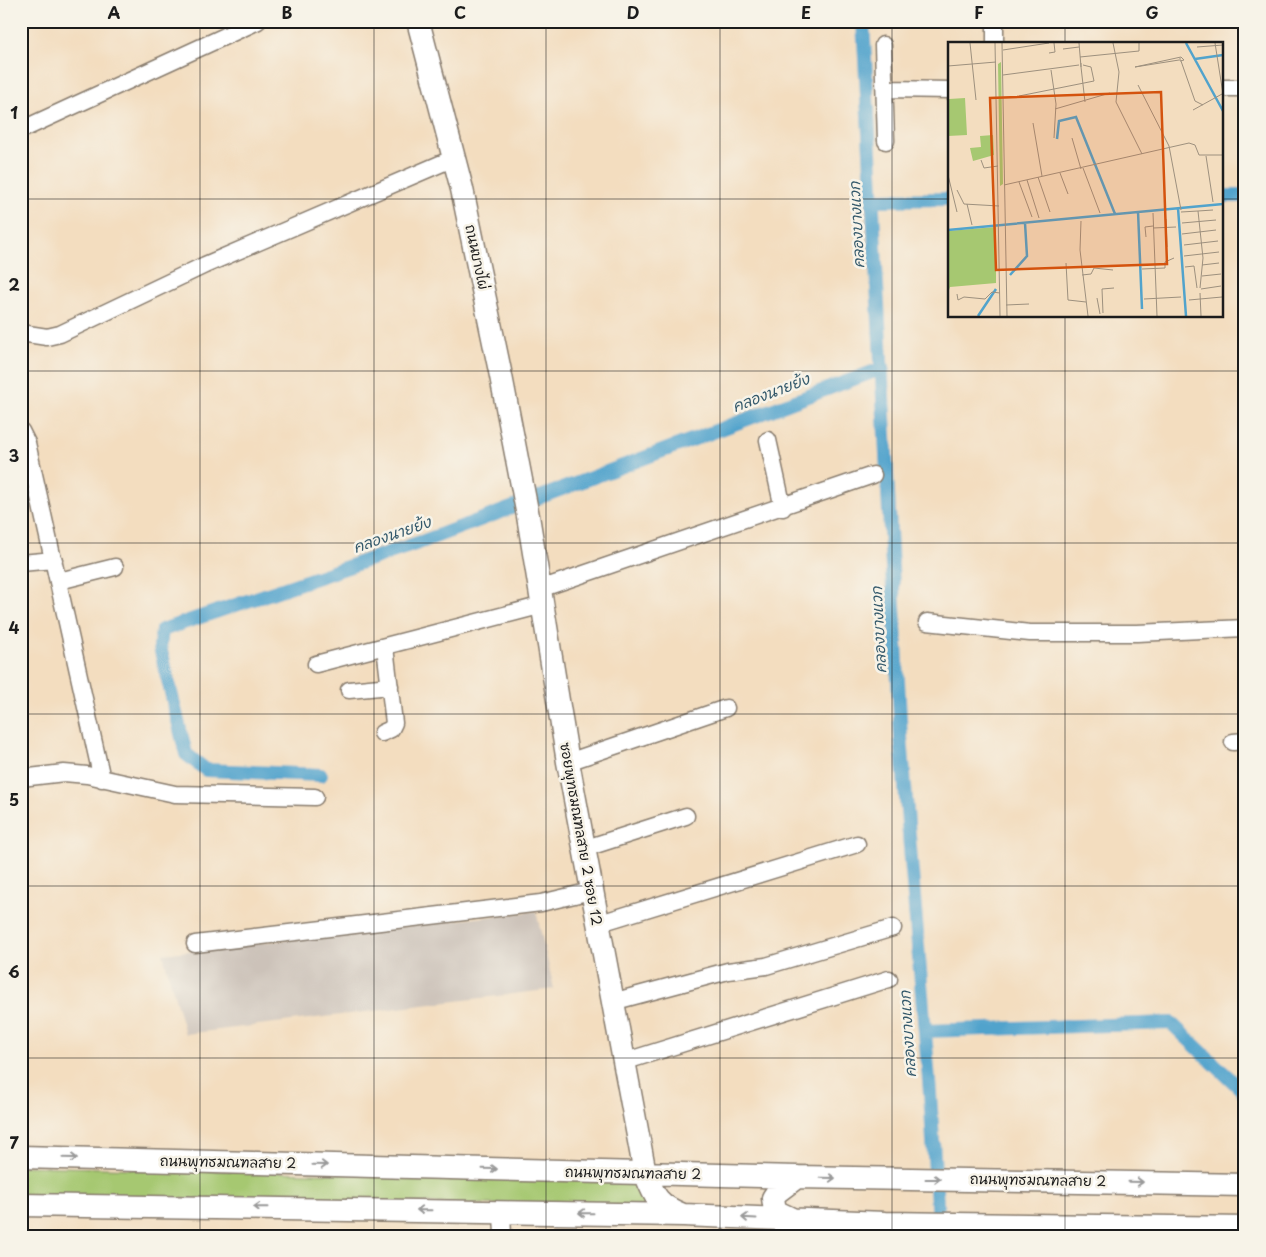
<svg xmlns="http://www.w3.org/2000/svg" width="1266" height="1257" font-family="'Playpen Sans','Playpen Sans Thai',sans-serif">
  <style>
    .industrial { fill: #ccc2b9 }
    .green { fill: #a6c871; stroke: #617246 }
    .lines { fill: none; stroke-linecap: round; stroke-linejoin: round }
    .canal { stroke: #51a3cc; stroke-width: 14 }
    .street-casing { stroke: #887c6e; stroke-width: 19 }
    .secondary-casing { stroke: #887c6e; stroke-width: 25 }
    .street { stroke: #fff; stroke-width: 16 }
    .secondary { stroke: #fff; stroke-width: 22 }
    .oneway { stroke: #999 }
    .grid { fill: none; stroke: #1c1c1c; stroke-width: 1; stroke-opacity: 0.55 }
    .labels { text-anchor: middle; stroke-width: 5; stroke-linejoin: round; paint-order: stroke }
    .street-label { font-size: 14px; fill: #1c1c1c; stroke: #f7f3e8 }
    .water-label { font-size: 15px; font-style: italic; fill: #34596b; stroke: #f7f3e8 }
    .inset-river { fill: none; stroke: #51a3cc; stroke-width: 2.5 }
    .inset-road { fill: none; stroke: #9d907e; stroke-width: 1 }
    .view { fill: #d4530e; fill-opacity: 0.15; stroke: #d4530e; stroke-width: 2.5 }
    .inset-edge { fill: none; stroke: #1c1c1c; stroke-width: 2.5 }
    .neatline { fill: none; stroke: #1c1c1c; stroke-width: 2 }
    .grid-label { font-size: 16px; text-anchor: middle; font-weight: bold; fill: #1c1c1c }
  </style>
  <rect width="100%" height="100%" fill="#f7f3e8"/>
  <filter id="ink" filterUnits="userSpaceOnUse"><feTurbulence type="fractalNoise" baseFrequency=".02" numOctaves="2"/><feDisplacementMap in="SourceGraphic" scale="10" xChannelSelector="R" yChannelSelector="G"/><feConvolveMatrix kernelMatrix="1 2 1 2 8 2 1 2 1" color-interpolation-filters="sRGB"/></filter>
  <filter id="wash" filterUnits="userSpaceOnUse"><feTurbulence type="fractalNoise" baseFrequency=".0096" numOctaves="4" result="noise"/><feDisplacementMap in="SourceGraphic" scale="20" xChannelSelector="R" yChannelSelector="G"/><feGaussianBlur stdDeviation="1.12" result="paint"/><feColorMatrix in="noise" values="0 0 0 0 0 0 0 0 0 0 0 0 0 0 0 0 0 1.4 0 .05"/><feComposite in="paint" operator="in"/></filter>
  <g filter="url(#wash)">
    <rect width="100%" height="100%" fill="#f3ddbf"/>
    <path class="industrial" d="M536 911 554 989 185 1034 163 954Z"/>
    <path class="green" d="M21 1166 638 1181 646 1195 648 1207 21 1196Z"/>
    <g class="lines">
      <path class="canal" d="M863 21 901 737 930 1093 939 1236
        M1222 196H1245
        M872 200 950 199
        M321 775 206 770 186 754 160 647 162 630 421 542 883 368
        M925 1031 1171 1023 1245 1093"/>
    </g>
  </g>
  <g filter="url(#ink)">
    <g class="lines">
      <g class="street-casing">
        <path id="street" d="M995 21V44
          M883 45 886 141
          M1222 88H1245
          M886 89 950 90
          M21 130 258 21
          M21 333 47 337 60 334 205 265 454 158
          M21 431 27 443 102 779
          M768 440 783 508
          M21 563 54 560
          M59 581 115 567
          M540 589 873 475
          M927 622 1030 633H1137L1245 628
          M316 664 543 605
          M349 690 390 686
          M382 733 391 729 394 723 385 647
          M1233 742 1245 741
          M568 762 726 708
          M21 778 64 773 87 775 175 794 315 797
          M583 849 686 816
          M597 924 857 844
          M195 944 541 903 591 891
          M612 1002 728 971 766 966 893 928
          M623 1062 889 979
          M502 1212 503 1236
          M797 1236 798 1220"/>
      </g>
      <g class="secondary-casing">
        <path id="secondary" d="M418 21 462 189 501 376 528 516 568 762 645 1173C654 1196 657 1205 683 1215
          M21 1157 797 1177 1245 1185
          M21 1205 683 1215 885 1223 1245 1228
          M792 1219 775 1211 773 1198 777 1192 797 1177"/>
      </g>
      <use href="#street" class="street"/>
      <use href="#secondary" class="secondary"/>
    </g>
    <defs><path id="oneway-shaft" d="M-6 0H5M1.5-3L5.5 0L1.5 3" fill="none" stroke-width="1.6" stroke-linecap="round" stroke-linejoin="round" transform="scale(1.25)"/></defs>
    <g class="oneway">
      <use href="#oneway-shaft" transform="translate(70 1158) rotate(1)"/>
      <use href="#oneway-shaft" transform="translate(320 1165) rotate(1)"/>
      <use href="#oneway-shaft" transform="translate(490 1169) rotate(1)"/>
      <use href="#oneway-shaft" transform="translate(828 1178) rotate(1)"/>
      <use href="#oneway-shaft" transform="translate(933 1179)"/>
      <use href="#oneway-shaft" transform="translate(1136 1182) rotate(1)"/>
      <use href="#oneway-shaft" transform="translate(261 1207) rotate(-179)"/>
      <use href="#oneway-shaft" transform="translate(424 1210) rotate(-179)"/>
      <use href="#oneway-shaft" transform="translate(586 1213) rotate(-179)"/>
      <use href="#oneway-shaft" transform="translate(749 1218) rotate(-177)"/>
    </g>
  </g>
  <path class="grid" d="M200 21V1236M374 21V1236M546 21V1236M720 21V1236M892 21V1236M1065 21V44M21 199H950M1222 199H1245M1065 316V1236M21 371H1245M21 543H1245M21 714H1245M21 886H1245M21 1058H1245"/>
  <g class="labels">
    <g class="street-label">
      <text transform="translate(477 257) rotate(78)" y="5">ถนนบางไผ่</text>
      <text transform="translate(581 834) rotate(80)" y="5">ซอยพุทธมณฑลสาย 2 ซอย 12</text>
      <text transform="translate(228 1162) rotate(1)" y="5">ถนนพุทธมณฑลสาย 2</text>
      <text transform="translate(633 1173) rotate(1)" y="5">ถนนพุทธมณฑลสาย 2</text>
      <text transform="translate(1038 1180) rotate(1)" y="5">ถนนพุทธมณฑลสาย 2</text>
    </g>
    <g class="water-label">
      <text transform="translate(857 225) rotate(-93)" y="5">คลองบางแวก</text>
      <text transform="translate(771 393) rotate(-21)" y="5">คลองนายย้ง</text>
      <text transform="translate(392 535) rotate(-19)" y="5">คลองนายย้ง</text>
      <text transform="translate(879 630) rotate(-93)" y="5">คลองบางแวก</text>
      <text transform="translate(908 1034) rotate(-94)" y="5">คลองบางแวก</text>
    </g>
  </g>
  <g transform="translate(948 42)">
    <rect width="275" height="275" fill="#f3ddbf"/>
    <path d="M53 20 55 142 52 144 50 22ZM0 40 1 57 17 56 19 93 0 94ZM45 93 46 113 25 119 22 106 33 105 32 94ZM48 185V241L2 245 0 251V189Z" fill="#a6c871"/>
    <path class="inset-river" d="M238 1 275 69M247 17 275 13M109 97 111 79 128 75 167 172M230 166 238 274M190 169 194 267M0 188 275 162M62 233 79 214 77 181M30 274 48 247"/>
    <path class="inset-road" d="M22 1 28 58M47 1 52 274M54 1 59 274M131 1 133 25V21M165 1 171 30 168 60 194 112M267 1 275 52M249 5 275 3M115 7 131 5M55 8 101 1M101 11 107 10 106 1M132 15 191 9V1M231 18 187 25 233 15 236 18 232 19V16M233 19 247 59 255 63M0 24 48 20M133 25 137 60M103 28 108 62 106 96M55 33 131 23M190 43 221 104 233 168M71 54 146 39 143 25 135 23M107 67 162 51M245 68 274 52M85 81 94 134M124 96 133 127M258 114 265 160M33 118 36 126 50 124M135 126 152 171M112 131 120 152M0 133 9 170M90 135 102 170M79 138 91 176M71 140 84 175M56 143 241 101 247 103 251 113H275M9 148 16 162 51 164M19 162 24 183M250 169 265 168M233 170 250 169 255 216 252 246M205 171 209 274M218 177 219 205M133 179 132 208 140 274M234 181 268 178M205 186 228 185M234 192 268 188M198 195 197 185 205 184M236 203 270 199M236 214 271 210M118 221 120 258 138 260M254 223 271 221M237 225 246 224 249 246M194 227 217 226V220L226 216M134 233 143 232 146 226 165 228M254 234 273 232M253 247 273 244M252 251 253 274M9 252 10 258 16 255 37 257 44 250 52 251M149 256 152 272M196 257 233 255M241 258 274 255M58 263 81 262M155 271 154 247 166 246"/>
    <path class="view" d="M213 50 219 222 48 228 42 56Z"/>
    <rect width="275" height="275" class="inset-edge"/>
  </g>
  <rect width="1266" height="1257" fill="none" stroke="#f7f3e8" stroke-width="55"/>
  <rect x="28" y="28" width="1210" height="1202" class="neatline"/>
  <g class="grid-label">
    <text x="114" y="19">A</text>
    <text x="287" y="19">B</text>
    <text x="460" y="19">C</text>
    <text x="633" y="19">D</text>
    <text x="806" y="19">E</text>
    <text x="979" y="19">F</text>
    <text x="1152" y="19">G</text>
    <text x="14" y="119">1</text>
    <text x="14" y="291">2</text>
    <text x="14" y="462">3</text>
    <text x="14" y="634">4</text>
    <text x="14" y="806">5</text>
    <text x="14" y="978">6</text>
    <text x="14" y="1149">7</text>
  </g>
</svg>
